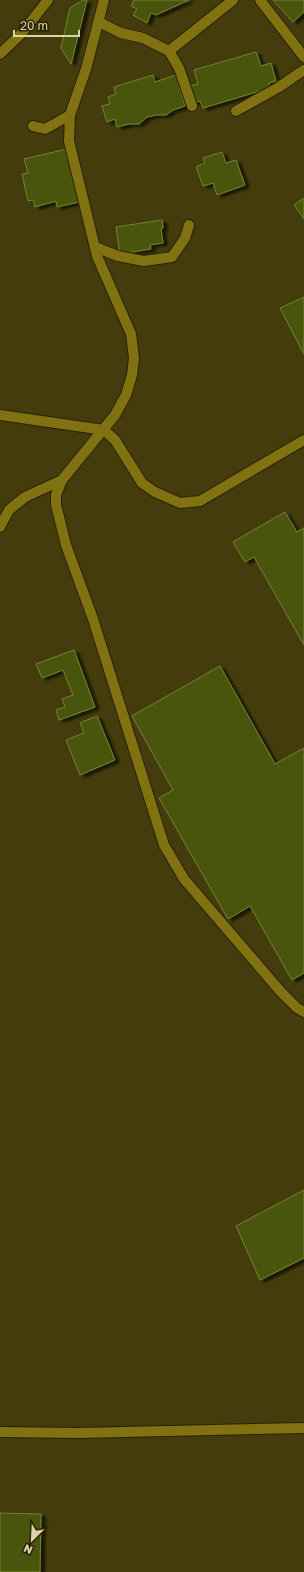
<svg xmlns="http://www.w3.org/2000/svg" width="304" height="1572" font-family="'Golos Text',sans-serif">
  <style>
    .building { fill: #485509; stroke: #748432; filter: url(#shadow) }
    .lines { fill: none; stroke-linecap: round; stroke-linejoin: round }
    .minor-casing { stroke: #282307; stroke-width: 12 }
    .minor { stroke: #817211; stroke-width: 10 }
  </style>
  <defs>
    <filter id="shadow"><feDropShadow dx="4.5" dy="2.5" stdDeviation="1" flood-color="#0009"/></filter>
  </defs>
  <rect width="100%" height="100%" fill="#443c0c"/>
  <path class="building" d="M83 0H87L71 64 61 48 70 8Z
    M134 0H189L156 15 151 13 147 23 133 15 137 9 131 6Z
    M273 0H304V12L293 22Z
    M256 52 261 66 271 63 276 81 269 83 270 88 203 108 200 101 194 103 189 86 198 84 194 70Z
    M153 75 155 82 176 75 185 106 173 110 166 115H156L147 117 139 124H129L117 127 115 119 107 122 102 106 110 104 108 97 116 94 114 87Z
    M67 149 79 202 57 207 56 201 35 207 33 200 28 201 22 174 28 173 24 159Z
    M222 152 226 163 236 160 245 185 217 195 213 183 203 186 196 167 205 163 203 158Z
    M304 198V219L294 205Z
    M162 220 163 228 161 229 163 243 150 245 151 249 120 254 116 227Z
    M304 297V354L280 308Z
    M285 512 297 532 304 528V645L254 557 245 562 233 542Z
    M74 650 95 707 59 720 56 710 65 707 62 699 73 695 63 670 42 678 36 664Z
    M220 666 275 764 304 748V973L292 980 250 906 228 919 159 798 173 790 132 716Z
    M97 716 115 760 80 775 66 740 84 733 80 723Z
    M304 1190V1258L260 1280 236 1226Z
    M0 1513 41 1514 40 1572H0Z"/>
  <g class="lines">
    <g class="minor-casing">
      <path id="minor" d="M104 0 86 69 70 115 69 141 97 256 131 334 134 358 132 375 126 395 115 415 62 480 56 495V505L66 545 93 619 164 845 184 879 281 992 297 1008 304 1012
        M260 0 304 57
        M99 22 121 33 143 38 169 51 179 68 192 106
        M169 51 233 0
        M0 54 22 33 48 0
        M236 111 279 87 304 70
        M33 126 45 129 70 115
        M95 247 118 256 144 261 172 257 185 238 189 225
        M0 415 104 430 115 440 142 483 155 492 180 503 200 501 304 440
        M0 527 9 510 25 497 62 480
        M0 1432 79 1433 304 1428"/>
    </g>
    <use href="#minor" class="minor"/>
  </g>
  <g transform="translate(32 1540) rotate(204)" stroke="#292300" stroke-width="3" paint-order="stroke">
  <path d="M0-3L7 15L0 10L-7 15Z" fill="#dad3ab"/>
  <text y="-6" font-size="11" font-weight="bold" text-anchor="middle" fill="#dad3ab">N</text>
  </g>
  <path d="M14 30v6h65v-6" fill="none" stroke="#dad3ab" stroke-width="2"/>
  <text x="20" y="30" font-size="12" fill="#dad3ab" stroke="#292300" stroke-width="3" paint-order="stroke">20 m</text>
</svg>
